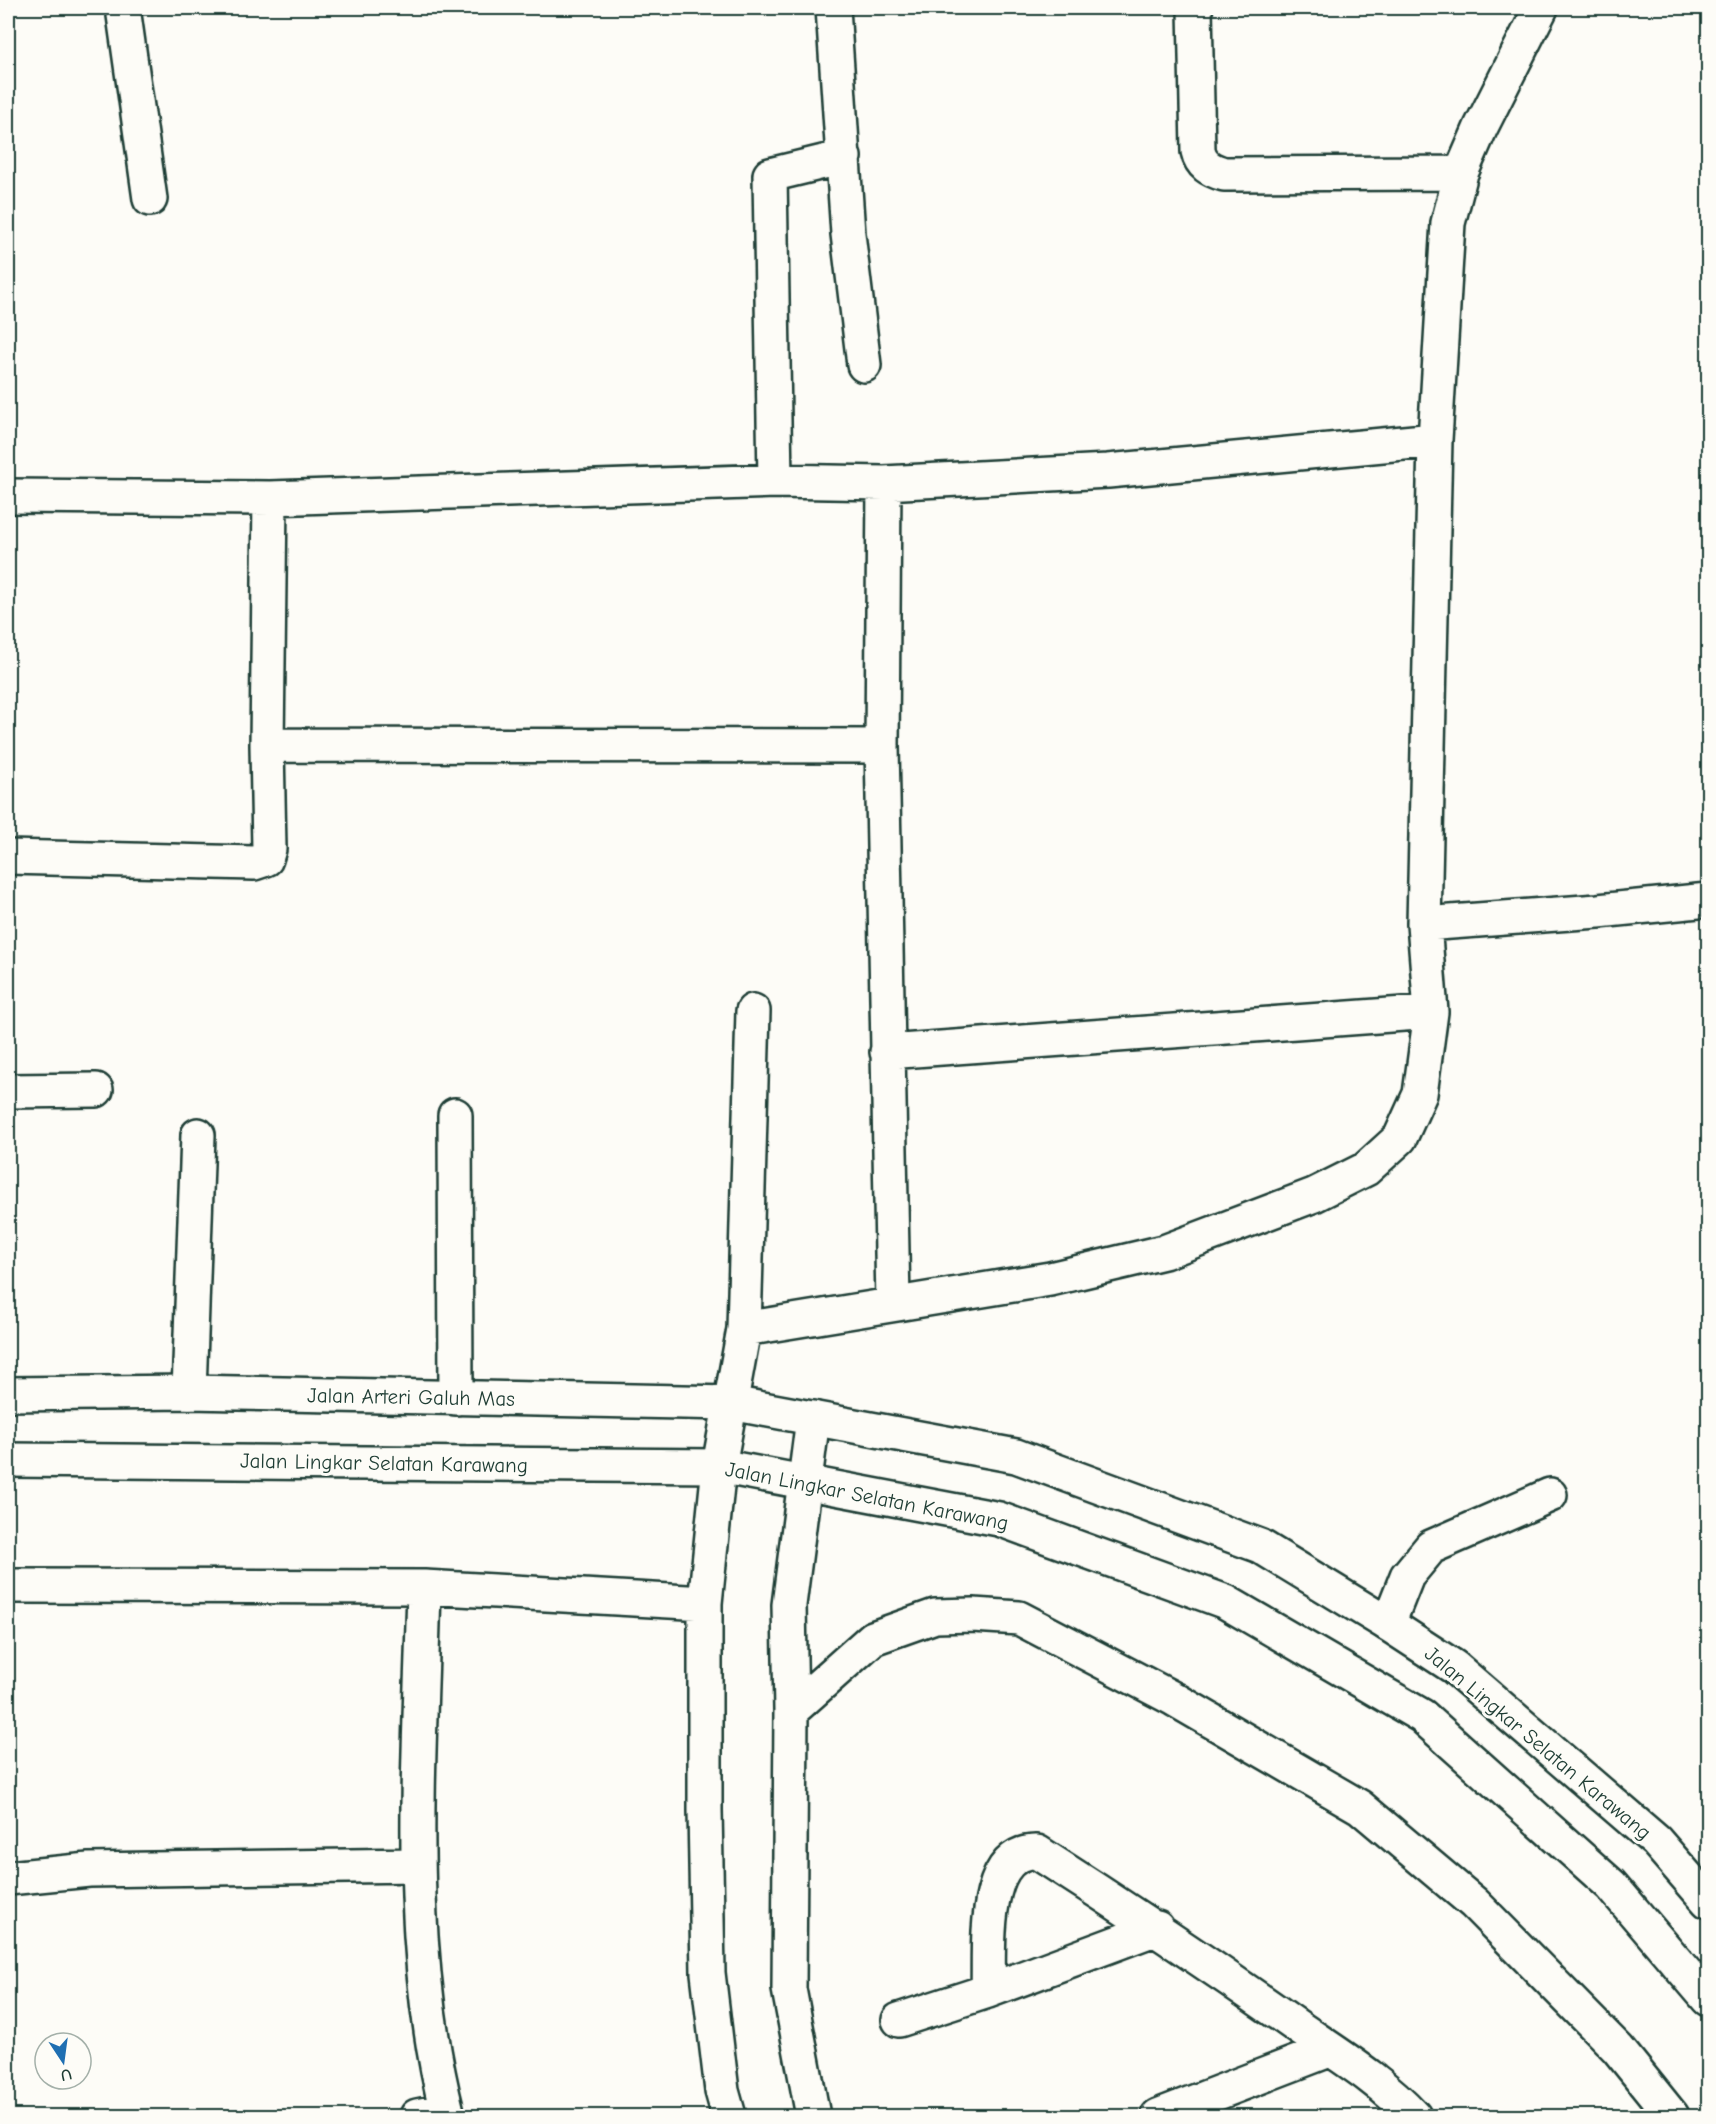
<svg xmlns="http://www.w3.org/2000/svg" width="1716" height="2124" font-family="'Comic Neue',sans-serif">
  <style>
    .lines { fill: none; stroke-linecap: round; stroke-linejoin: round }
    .minor-casing { stroke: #1f3d34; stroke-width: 38 }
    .major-casing { stroke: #1f3d34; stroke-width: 38 }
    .minor { stroke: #fdfcf7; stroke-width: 33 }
    .major { stroke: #fdfcf7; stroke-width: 33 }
    .labels { text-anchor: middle; stroke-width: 6; stroke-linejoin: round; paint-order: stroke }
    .street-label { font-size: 21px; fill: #1f3d34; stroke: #fdfcf7 }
  </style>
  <rect width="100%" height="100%" fill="#fdfcf7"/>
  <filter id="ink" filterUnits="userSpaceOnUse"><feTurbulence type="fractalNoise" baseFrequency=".0167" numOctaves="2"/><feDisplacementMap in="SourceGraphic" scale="12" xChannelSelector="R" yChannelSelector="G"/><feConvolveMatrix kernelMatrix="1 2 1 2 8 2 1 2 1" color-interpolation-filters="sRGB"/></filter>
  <g filter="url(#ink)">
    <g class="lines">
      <g class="minor-casing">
        <path id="minor" d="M123 8 150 199
          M833 8 848 234 864 365
          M1195 8 1198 151C1201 165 1210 170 1224 174L1461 173
          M775 481 770 175 844 157
          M884 483 882 746 893 1303
          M8 496 270 498 775 481 884 483 1108 471 1435 440
          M267 745 882 746
          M8 857 254 863 266 859 269 849 267 745 270 498
          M1424 924 1598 911 1708 900
          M887 1052 1431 1012
          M8 1091 96 1090
          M455 1115 456 1398
          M744 1329 1050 1279 1164 1252 1314 1195 1366 1169 1400 1138 1420 1094 1431 1012 1424 924 1435 440 1448 223 1461 173 1481 127 1541 8
          M189 1392 198 1135
          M813 1418 789 1605 791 1711 789 1989 813 2116
          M8 1586 424 1587 705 1603
          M424 1587C420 1763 404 1944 448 2116
          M1388 1624 1407 1576 1431 1547 1550 1495
          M791 1711 873 1638 935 1616 973 1615 1019 1618 1174 1699 1360 1807 1474 1903 1618 2049 1672 2116
          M8 1878 89 1870 417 1865
          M988 1991C990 1953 979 1850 1037 1852 1123 1907 1207 1963 1291 2022 1332 2051 1380 2079 1414 2116
          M899 2020 988 1991 1157 1928
          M417 2116 446 2110
          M729 2116 722 2091 708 1973 705 1810V1603L719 1466 744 1329 753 1011
          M1158 2116 1329 2050"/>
      </g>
      <g class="major-casing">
        <path id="major" d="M8 1394 189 1392 731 1403 1016 1456 1260 1546 1388 1624 1454 1667 1656 1841 1708 1901
          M8 1460 719 1466 999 1519 1226 1602 1422 1716 1611 1885 1708 1999"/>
      </g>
      <use href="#minor" class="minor"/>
      <use href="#major" class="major"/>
    </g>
  </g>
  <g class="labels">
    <g class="street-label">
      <text transform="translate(411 1397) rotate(1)" y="7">Jalan Arteri Galuh Mas</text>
      <text transform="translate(384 1463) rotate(1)" y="7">Jalan Lingkar Selatan Karawang</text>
      <text transform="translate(867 1496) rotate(11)" y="7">Jalan Lingkar Selatan Karawang</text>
      <text transform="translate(1538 1743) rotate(40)" y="7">Jalan Lingkar Selatan Karawang</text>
    </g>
  </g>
  <rect width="1716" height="2124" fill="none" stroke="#fdfcf7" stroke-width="30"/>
  <rect x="15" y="15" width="1686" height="2094" fill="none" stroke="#1f3d34" stroke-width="2" filter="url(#ink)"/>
  <g transform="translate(63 2061) rotate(167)"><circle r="28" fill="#fdfcf7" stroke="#a4b0a9" stroke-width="1.5"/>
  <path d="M0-4.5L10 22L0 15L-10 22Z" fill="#1f6fb2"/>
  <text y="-9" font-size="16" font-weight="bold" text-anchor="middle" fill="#1f3d34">U</text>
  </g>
</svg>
